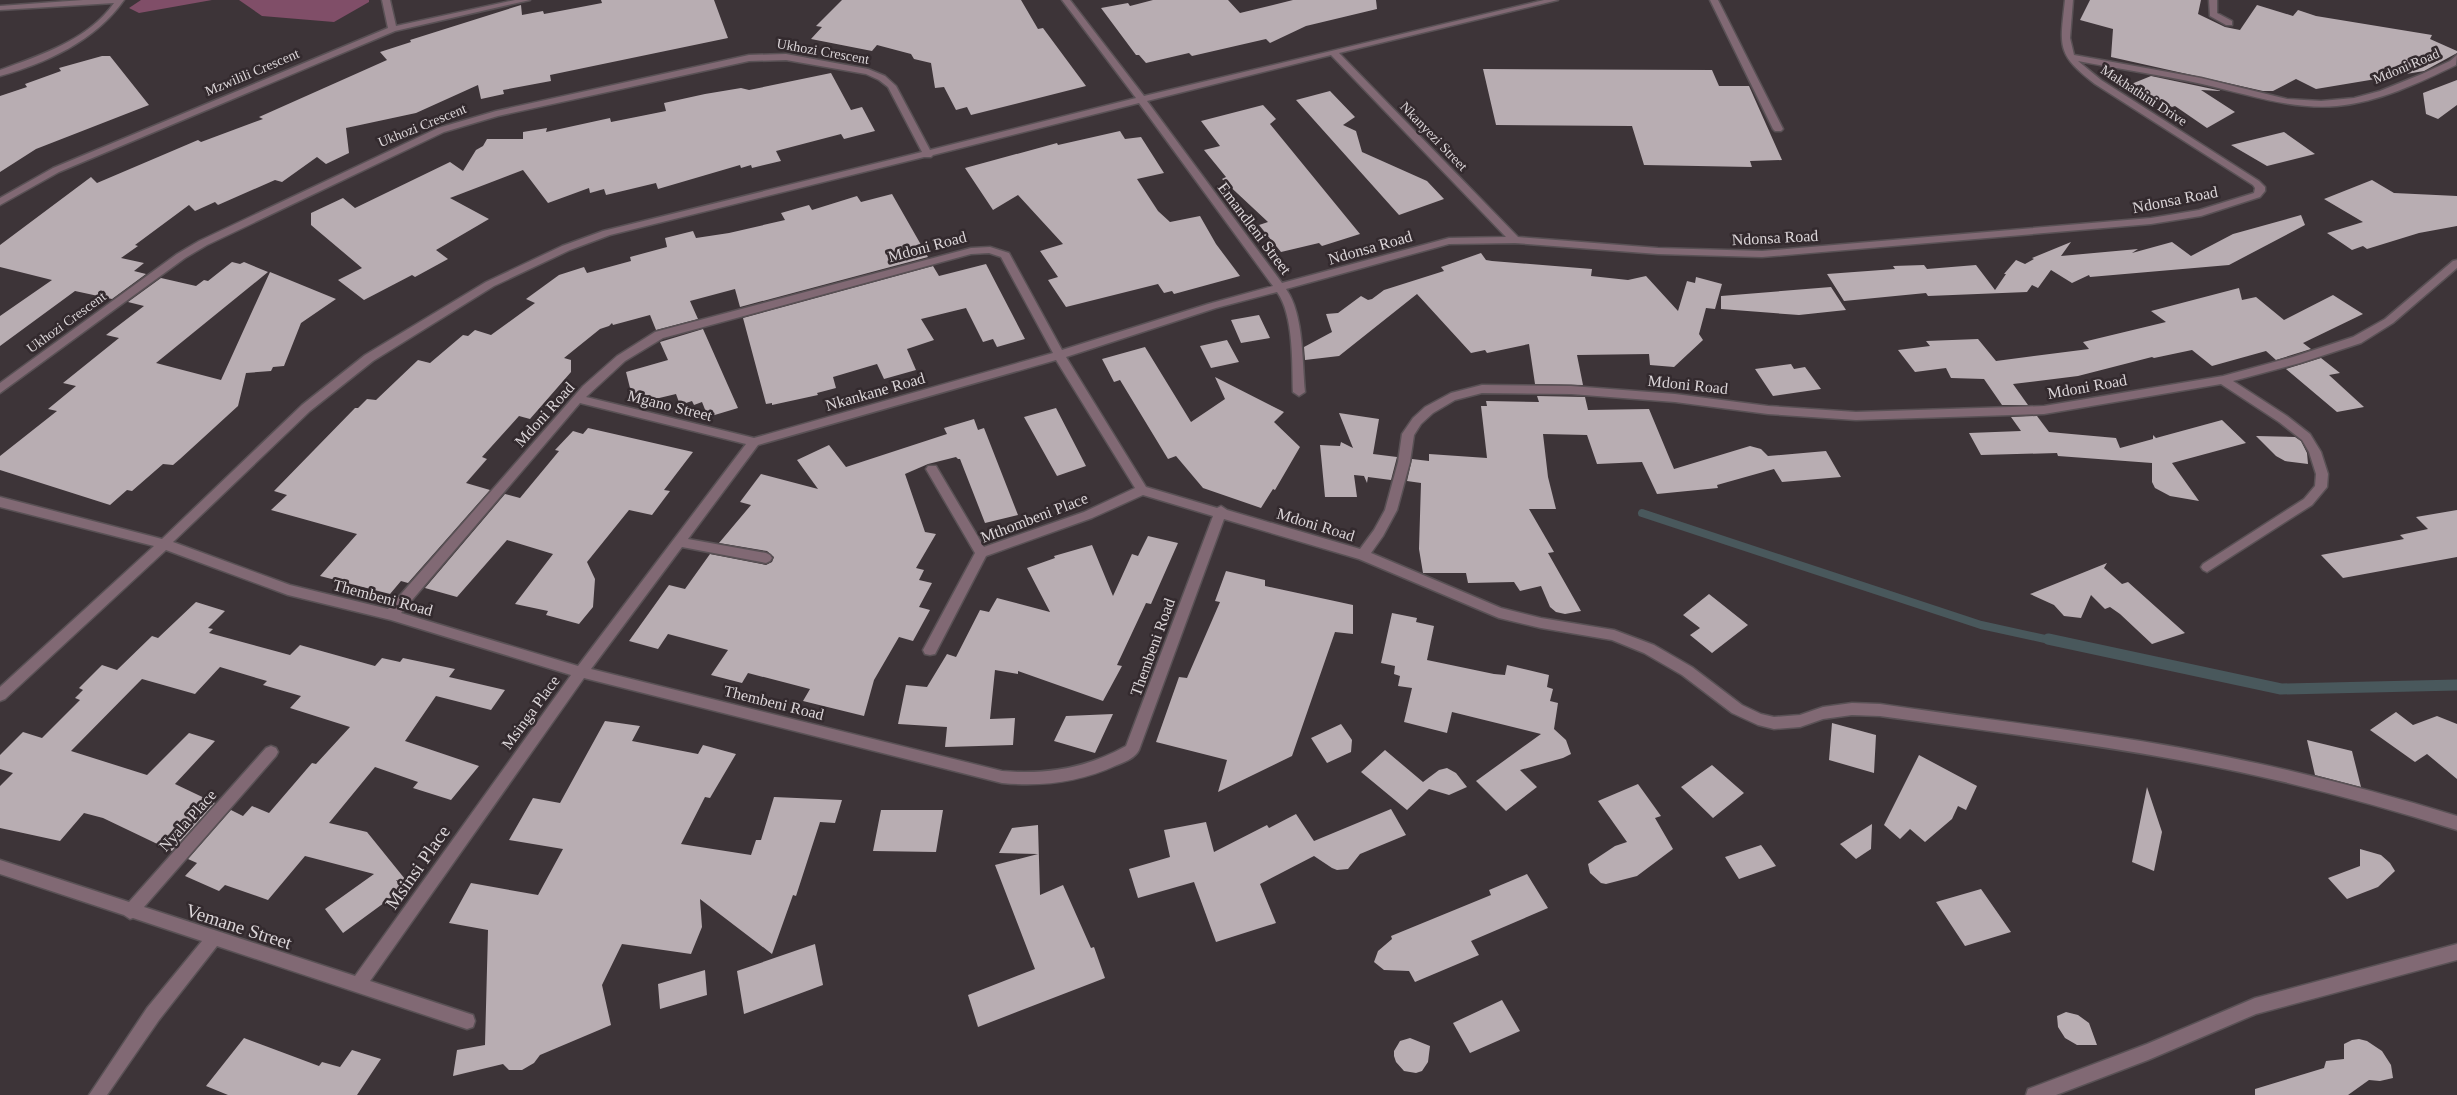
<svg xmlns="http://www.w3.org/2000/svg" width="2457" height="1095" font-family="Georgia,serif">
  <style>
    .green { fill: #804e68 }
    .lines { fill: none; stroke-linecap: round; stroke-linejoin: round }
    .stream-far1 { stroke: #49585c; stroke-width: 8 }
    .stream { stroke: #49585c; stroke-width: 11 }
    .building { fill: #b8adb2 }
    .minor-casing { stroke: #595155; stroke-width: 3 }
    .minor { fill: #816974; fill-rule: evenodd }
    .labels { text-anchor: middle; stroke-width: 5; stroke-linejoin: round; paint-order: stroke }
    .far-street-label { font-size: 14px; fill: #dbd5d8; stroke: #332a2e }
    .street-label { font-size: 16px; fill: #dbd5d8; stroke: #332a2e }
    .near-street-label { font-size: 19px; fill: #dbd5d8; stroke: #332a2e }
  </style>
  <rect width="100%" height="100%" fill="#3d3438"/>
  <path class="green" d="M141 0H212L139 13 129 8Z
    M239 0H369V2L334 22 262 16Z"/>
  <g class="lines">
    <path class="stream-far1" d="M1642 513 1981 625 2054 641"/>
    <path class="stream" d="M2048 639 2281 689 2457 685"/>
  </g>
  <path class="building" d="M601 0H714L728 38 550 75 551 81 503 90 504 94 481 99 478 85 416 113 346 128 349 153 326 164 317 157 282 182 275 180 218 205 215 202 195 211 189 205 135 245 138 246 121 258 144 263 134 271 146 274 112 299 75 291 0 346V316L52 280 0 267V245L91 177 97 183 198 140 201 142 263 119 259 117 387 60 380 52 411 42 410 40 521 5 522 15 543 11 544 14 602 3Z
    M842 0H1021L1038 29 1043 28 1086 86 971 115 967 107 956 110 944 87 935 88 931 63 914 59 911 54 877 45 872 51 811 39 822 27 816 26Z
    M1153 0H1228L1240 13 1293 0H1376L1377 9 1306 26 1270 43 1266 39 1192 56 1189 53 1146 63 1139 55H1136L1101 8 1128 3 1130 6Z
    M2090 0H2201L2198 14 2225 27 2240 30 2257 5 2293 16 2298 10 2316 16 2432 35 2430 39 2457 51V53L2424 71 2316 89 2296 79 2273 91H2263L2111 57 2113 29 2080 20Z
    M102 56H110L149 105 36 149 0 172V96L27 87 25 84 61 71 59 68Z
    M1483 69 1712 70 1719 86H1749L1782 160 1750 161 1752 167 1644 165 1632 126 1496 125Z
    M831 73 851 110 862 107 875 131 844 139 841 134 776 151 781 161 752 168 751 165 741 168 740 165 658 189 656 183 606 195 604 189 590 193 589 188 548 203 523 170 450 198 489 219 436 250 448 259 415 277 412 275 364 300 338 280 362 268 311 225V213L343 198 355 208 450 162 463 171 476 150 483 146 487 139H523V132L547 128 546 132 610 118 611 122 666 111 664 103 705 94 741 88 749 90Z
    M2151 76 2222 91 2201 90 2235 112 2207 128 2175 106 2172 107 2140 90 2119 89Z
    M2457 80V105L2438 119 2426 114 2423 93Z
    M1330 91 1355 117 1343 125 1356 131 1362 152 1427 181 1444 199 1399 215 1296 100Z
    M1263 105 1276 119 1270 124 1360 234 1322 246 1319 243 1281 252 1259 225 1268 222 1222 179 1226 177 1204 150 1220 146 1201 121Z
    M1120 131 1125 139 1141 137 1164 173 1137 179 1158 211 1170 222 1200 216 1216 244 1240 276 1174 294 1172 291 1164 293 1158 284 1066 307 1048 280 1058 277 1040 251 1063 244 1018 195 993 210 965 168 1057 143 1058 145Z
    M2284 132 2315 154 2267 166 2231 145Z
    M2372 180 2394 193 2457 196V226L2419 233 2367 249 2363 246 2352 250 2327 233 2363 222 2324 199Z
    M892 194 928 257 740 307 735 289 690 301 698 319 656 330 650 315 613 325 612 323 609 326 600 329 564 358 571 360V372L530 419 519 416 482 457 487 459 466 483 490 490 408 583 401 581 390 594 320 576 357 534 271 510 287 495 274 491 355 408H358L367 399 376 400 418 360 430 363 463 335 468 336 475 330 491 335 535 303 526 299 559 275 584 267 587 273 631 261 630 257 667 247 665 238 693 231 696 238 729 233 785 220 781 213 809 205 812 210 857 196 861 202Z
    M2301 215 2305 225 2229 265 2090 277 2089 275 2072 283 2051 270 2038 288 2032 285 2027 292 1928 296 1926 293 1844 301 1827 274 1895 269 1893 266 1924 265 1927 269 1976 265 1995 290 2006 274H2004L2016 260 2025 264 2034 259 2032 258 2071 242 2061 256 2138 249 2132 253 2172 242 2191 256 2233 234Z
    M1481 253 1486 260 1492 261 1592 269 1591 276 1628 280 1646 276 1678 311 1687 281 1695 283 1696 277 1722 284 1715 309 1706 308 1699 334 1703 340 1674 367 1650 365 1649 354 1577 355 1583 385 1535 384 1529 344 1487 353 1485 350 1471 353 1417 294 1339 356 1305 360 1304 347 1332 332 1326 314 1338 313 1361 296 1368 300 1372 299 1384 290 1444 271 1441 267Z
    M232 262 240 264 244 262 268 272 156 363 221 380 270 272 336 299 301 323 284 366 273 367 271 371 246 373 238 406 180 459 173 465 163 464 132 491 127 490 110 505 0 470V456L57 411 48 409 76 386 63 383 119 338 106 335 144 306 128 302 161 278 196 286 204 280 208 281Z
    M986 264 1025 339 997 347 993 339 983 342 966 308 921 319 934 340 907 349 916 370 884 379 877 364 833 377 836 388 817 393 818 395 772 405V403L766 404 743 318 933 266 939 276Z
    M1831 287 1846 310 1799 315 1721 309V296Z
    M2239 288 2242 300 2256 297 2284 320 2333 295 2363 314 2303 343 2311 349 2276 360 2266 351 2212 366 2192 350 2154 358 2152 357 2078 376 2013 384 2028 405H2002L1984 379 1951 378 1946 368 1915 372 1898 350 1930 346 1926 341 1978 339 1996 361 2089 349 2083 342 2166 322 2151 311Z
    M1259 315 1270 338 1241 343 1231 320Z
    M703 329 738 408 708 417 702 402 694 405 692 401 680 405 676 394 634 404 626 372 668 360 660 342Z
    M1227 340 1239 362 1211 368 1200 346Z
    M1145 347 1191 422 1225 399 1215 377 1284 412 1274 422 1300 447 1275 490 1273 489 1261 508 1203 488 1176 456 1168 459 1120 380 1114 382 1102 359Z
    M2321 358 2340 373 2329 375 2364 407 2337 412 2286 369Z
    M1791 364 1794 369 1805 367 1821 389 1773 396 1755 369Z
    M1537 396 1585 397 1588 410 1649 409 1674 469 1750 446 1761 449 1768 456 1826 451 1841 477 1782 482 1774 469 1717 485 1718 488 1657 494 1642 462 1597 464 1587 435 1543 434 1548 477 1556 509H1529L1554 552 1548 553 1581 611 1565 614 1556 612 1550 607 1541 586 1520 591 1514 582 1468 583 1466 573H1423L1419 549 1421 483 1407 481 1412 459 1429 461V454L1487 458 1481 406H1487L1486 401 1539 402Z
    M1056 408 1086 466 1057 476 1024 417Z
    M1339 413 1379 419 1373 454 1397 457 1391 480 1368 477 1367 483 1364 476 1354 475 1357 497H1325L1320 445 1340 446 1341 442 1353 448Z
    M2037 416 2049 432 2116 438 2120 448 2153 439V435L2156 438 2222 420 2246 443 2172 463 2199 501 2170 496 2155 488 2152 482V463L2058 456 2057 453 1981 455 1969 433 2021 431 2011 417Z
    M974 419 978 430 984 428 1018 515 985 523 960 459H958L956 457 928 464 905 474 925 532 936 534 916 568 924 570 919 580 932 583 919 607 930 610 913 641 899 637 874 680 864 716 803 701 810 689 748 673 742 683 711 675 728 650 668 634 658 649 629 641 669 585 685 589 710 554 766 565 772 562 774 557 767 551 719 543 751 505 740 502 761 474 818 489 797 460 829 445 846 467 947 434 944 428Z
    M588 428 693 452 664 490 670 491 652 515 629 510 587 562 595 579 593 607 579 624 546 615 548 611 515 604 553 554 507 540 457 597 425 588 505 494 520 498 559 451 555 450 573 431 583 434Z
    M2256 436 2295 437 2301 441 2307 453 2308 464 2285 461 2276 456Z
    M2457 510V557L2343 578 2321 555 2404 539 2400 535 2428 529 2416 517Z
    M1148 536 1178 543 1151 604 1146 603 1117 665 1122 666 1103 701 1018 671V674L995 670 990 719 1015 718 1013 745 945 747 947 727 898 724 906 685 927 687 947 654 956 657 980 610 989 612 997 598 1050 612 1027 568 1055 558 1054 556 1092 545 1113 596 1132 554 1138 556Z
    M2107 563 2104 568 2122 584 2128 582 2185 633 2152 644 2120 614 2110 607 2105 609 2091 595 2081 618 2064 616 2054 605 2030 594Z
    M1226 571 1265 580V586L1353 605V634L1335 632 1292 756 1218 792 1227 760 1156 742 1179 677 1187 678 1220 602 1215 601Z
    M1709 594 1748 625 1712 653 1690 635 1700 628 1683 615Z
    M196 602 225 611 208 628 213 629 209 633 290 655 300 645 375 666 382 658 400 662 403 658 455 669 449 677 505 690 491 710 436 696 405 741 479 766 451 800 413 788 418 782 375 767 329 823 367 832 409 884 396 880 403 889 343 933 325 909 374 874 305 856 268 900 225 885 219 891 185 876 197 863 188 859 231 810 243 816 252 806 269 813 312 763 316 764 350 727 290 708 301 696 263 685 267 681 220 667 195 694 142 679 71 751 147 775 189 733 215 741 175 784 215 803 172 851 103 818 84 813 60 841 0 828V786L13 773 0 769V755L23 732 42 738 80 700 75 698 83 690 79 688 102 665 117 670 152 636 158 638Z
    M1392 613 1417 618 1416 622 1434 626 1427 660 1494 674 1505 675 1507 665 1549 675 1547 687 1553 689 1550 701 1558 703 1554 729 1566 740 1571 754 1563 758 1520 770 1537 787 1506 811 1476 781 1541 734 1452 712 1447 733 1404 722 1412 688 1398 686 1400 676 1394 674 1395 666 1381 663Z
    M2396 712 2413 725 2437 716 2457 724V779L2427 754 2415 762 2370 730Z
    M1113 714 1095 753 1054 741 1066 716Z
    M605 721 640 726 632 741 698 754 703 745 736 754 710 798 705 797 681 844 751 855 756 840H761L774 797 842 800 835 823 820 822 796 896 793 895 772 954 700 899 702 927 691 954 622 944 602 985 611 1025 540 1055 534 1063 522 1070H509L503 1064 453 1076 457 1050 485 1045 488 930 449 923 471 883 538 895 563 849 509 840 533 798 560 803Z
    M1832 723 1876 735 1874 773 1829 760Z
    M1341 724 1352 740 1351 752 1327 763 1311 738Z
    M2307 740 2352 751 2361 787 2315 775Z
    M1385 750 1423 782 1439 770 1447 768 1456 773 1467 787 1449 795 1429 789 1407 810 1361 772Z
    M1919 755 1977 786 1966 810 1958 806 1952 819 1925 842 1910 829 1900 839 1884 825Z
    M1712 765 1744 793 1713 818 1681 787Z
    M1638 784 1661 816 1655 818 1673 849 1637 876 1606 884 1601 883 1590 873 1588 864 1615 846 1627 842 1598 801Z
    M2147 787 2162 832 2154 871 2132 862Z
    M1391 809 1406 835 1360 854 1348 869 1337 870 1332 868 1314 856 1260 884 1276 923 1216 942 1194 882 1138 898 1129 869 1170 857 1164 830 1206 822 1214 852 1267 825 1269 828 1296 814 1314 841Z
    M881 810H943L936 852 873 851Z
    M1872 824 1871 849 1856 859 1840 844Z
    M1038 825 1040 895 1063 885 1091 948 1094 947 1105 978 978 1027 968 995 1035 969 995 865 1038 854 999 853 1012 828Z
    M1761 845 1776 866 1739 879 1725 857Z
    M2360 849 2381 855 2390 863 2395 871 2378 887 2347 899 2328 878 2360 866Z
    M1527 874 1548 908 1471 941 1479 955 1415 982 1409 971 1384 970 1374 962 1378 951 1392 939 1391 936 1491 895 1489 890Z
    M1981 889 2011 932 1965 946 1936 902Z
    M815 944 823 985 744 1014 737 971Z
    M705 970 707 995 660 1009 658 984Z
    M1502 1000 1520 1031 1470 1053 1453 1023Z
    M2066 1012 2078 1015 2089 1023 2097 1045H2077L2065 1038 2058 1027 2057 1016Z
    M244 1038 319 1066 322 1062 340 1067 352 1050 381 1059 357 1095H228L206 1086Z
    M1410 1038 1430 1046 1428 1062 1422 1071 1416 1073 1404 1071 1396 1062 1394 1056V1051L1400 1041Z
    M2359 1039 2367 1041 2382 1051 2391 1065 2393 1078 2380 1081 2369 1080 2348 1095H2255V1089L2324 1068 2326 1061 2344 1059V1044L2352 1040Z"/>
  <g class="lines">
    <g class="minor-casing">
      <path id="minor" d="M83 0H124C96 40 47 63 0 76V70C41 55 88 40 114 3L0 10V6Z
        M382 0H390L396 26 515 0H530L395 31 59 172 0 205V198L53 168 388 28Z
        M1062 0H1070L1144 96 1544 0H1558L1339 53 1518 237 1658 248 1762 251 2151 218 2199 210 2254 193 2255 188 2253 185 2095 84C2056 54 2060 47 2065 0H2073L2070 38 2074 55 2201 78 2287 99 2321 101 2354 98 2380 91 2422 74 2450 61 2457 55 2456 65C2419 83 2379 102 2337 106 2291 110 2247 94 2202 84 2162 75 2120 69 2078 61L2101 80 2259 181 2265 187V191L2260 197 2201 216 2151 224 1762 257 1658 254 1515 243 1449 244 1286 289C1304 314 1302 362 1305 392L1299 396 1293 392C1292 364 1294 315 1277 292L1216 308 1066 357 1146 487 1217 508 1221 506 1227 510 1360 549 1374 530 1385 510 1398 462 1402 434 1413 418 1425 407 1451 393 1482 385 1571 386 1675 394 1768 406 1856 412 2044 406 2223 376 2293 357 2353 337 2385 319 2453 261 2457 260V268L2393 323 2361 343 2300 363 2233 381 2287 416 2310 434 2321 452 2328 474 2327 487 2312 505 2207 572 2203 570 2201 567 2203 564 2304 499 2315 486 2316 474 2309 452 2302 440 2279 422 2221 384 2044 414 1856 420 1768 414 1675 402 1571 394 1482 393 1455 400 1433 413 1421 424 1414 435 1410 462 1397 510 1383 536 1371 553 1501 608 1541 618 1614 630 1654 645 1692 667 1742 705 1761 714 1774 717 1800 715 1823 707 1852 703 1880 704C1980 719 2081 730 2181 748 2274 765 2366 788 2457 816V830C2366 801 2273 777 2179 760 2080 742 1980 730 1880 716L1852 715 1823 719 1800 727 1774 729 1758 725 1732 713 1682 675 1644 653 1612 640 1541 628 1499 618 1359 559 1224 519 1139 750C1135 758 1125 762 1117 765 1080 782 1043 787 1002 783L584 678 370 981 473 1015 475 1021 473 1027 467 1029 217 946 159 1020 107 1095H89L147 1008 202 941 133 918 130 919 124 915 0 874V860L129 902 266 748 271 746 276 748 278 752 276 756 144 907 355 976 571 675 391 620 288 595 166 550 5 699 0 701V687L154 546 0 507V497L162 539 302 405 365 355 486 282 562 246 603 231 922 152 888 87 879 80 866 74 786 60 749 61 498 116 444 132 207 245 185 258 0 393V383L177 254 199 241 438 128 496 111 749 55 786 54 868 69 885 76 896 86 930 150 1136 98ZM1331 55 1506 237 1449 238 1282 283 1147 101ZM1139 103 1273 286 1208 304 1062 350 1009 253 990 247 971 248 655 332 617 356 583 386 388 609 290 585 173 542 310 411 373 361 494 286 570 250 610 235 924 157H931L933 155ZM989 253 1001 257 1053 353 754 438 586 397 625 361 663 338 971 254ZM1056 360 1135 488 1084 512 984 547 936 466H928L926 469 975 553 923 650 925 654 930 655 935 654 986 556 1092 518 1143 495 1213 516 1126 746C1087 768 1047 775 1002 771L591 669 682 547 766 563 770 561 772 558 770 555 766 553 688 539 758 445ZM580 403 746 444 578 666 401 613Z
        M1710 0H1718L1783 129 1781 131H1775L1773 129Z
        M2209 0H2217V13L2232 21V25H2226L2210 16Z
        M2457 944V960L2256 1014 2148 1060 2056 1095H2026L2028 1089 2147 1044 2255 998Z"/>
    </g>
    <use href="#minor" class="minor"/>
  </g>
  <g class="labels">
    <g class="far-street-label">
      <text transform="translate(823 51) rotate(10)" y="5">Ukhozi Crescent</text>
      <text transform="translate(2406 66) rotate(-23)" y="5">Mdoni Road</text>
      <text transform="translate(252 72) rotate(-23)" y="5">Mzwilili Crescent</text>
      <text transform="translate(2144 95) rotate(33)" y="5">Makhathini Drive</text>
      <text transform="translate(422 125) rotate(-22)" y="5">Ukhozi Crescent</text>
      <text transform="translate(1434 136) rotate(46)" y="5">Nkanyezi Street</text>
      <text transform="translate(66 322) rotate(-36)" y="5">Ukhozi Crescent</text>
    </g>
    <g class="street-label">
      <text transform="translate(2175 199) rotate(-11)" y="6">Ndonsa Road</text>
      <text transform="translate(1255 228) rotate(53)" y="6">Emandleni Street</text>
      <text transform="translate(1775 237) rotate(-3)" y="6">Ndonsa Road</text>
      <text transform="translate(927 246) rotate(-15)" y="6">Mdoni Road</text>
      <text transform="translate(1370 247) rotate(-16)" y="6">Ndonsa Road</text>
      <text transform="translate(1688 384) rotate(6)" y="6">Mdoni Road</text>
      <text transform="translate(2087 386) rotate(-10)" y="6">Mdoni Road</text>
      <text transform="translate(875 391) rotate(-16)" y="6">Nkankane Road</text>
      <text transform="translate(670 405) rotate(14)" y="6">Mgano Street</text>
      <text transform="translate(544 414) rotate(-48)" y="6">Mdoni Road</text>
      <text transform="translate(1034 517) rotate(-21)" y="6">Mthombeni Place</text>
      <text transform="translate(1316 524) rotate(17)" y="6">Mdoni Road</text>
      <text transform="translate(383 597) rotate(15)" y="6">Thembeni Road</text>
      <text transform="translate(1152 647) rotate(-70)" y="6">Thembeni Road</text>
      <text transform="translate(774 702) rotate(14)" y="6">Thembeni Road</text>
      <text transform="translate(530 712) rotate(-54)" y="6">Msinga Place</text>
      <text transform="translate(187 820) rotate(-48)" y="6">Nyala Place</text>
    </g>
    <g class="near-street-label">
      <text transform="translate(417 867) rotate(-55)" y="7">Msinsi Place</text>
      <text transform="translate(239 926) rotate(18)" y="7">Vemane Street</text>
    </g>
  </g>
</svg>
